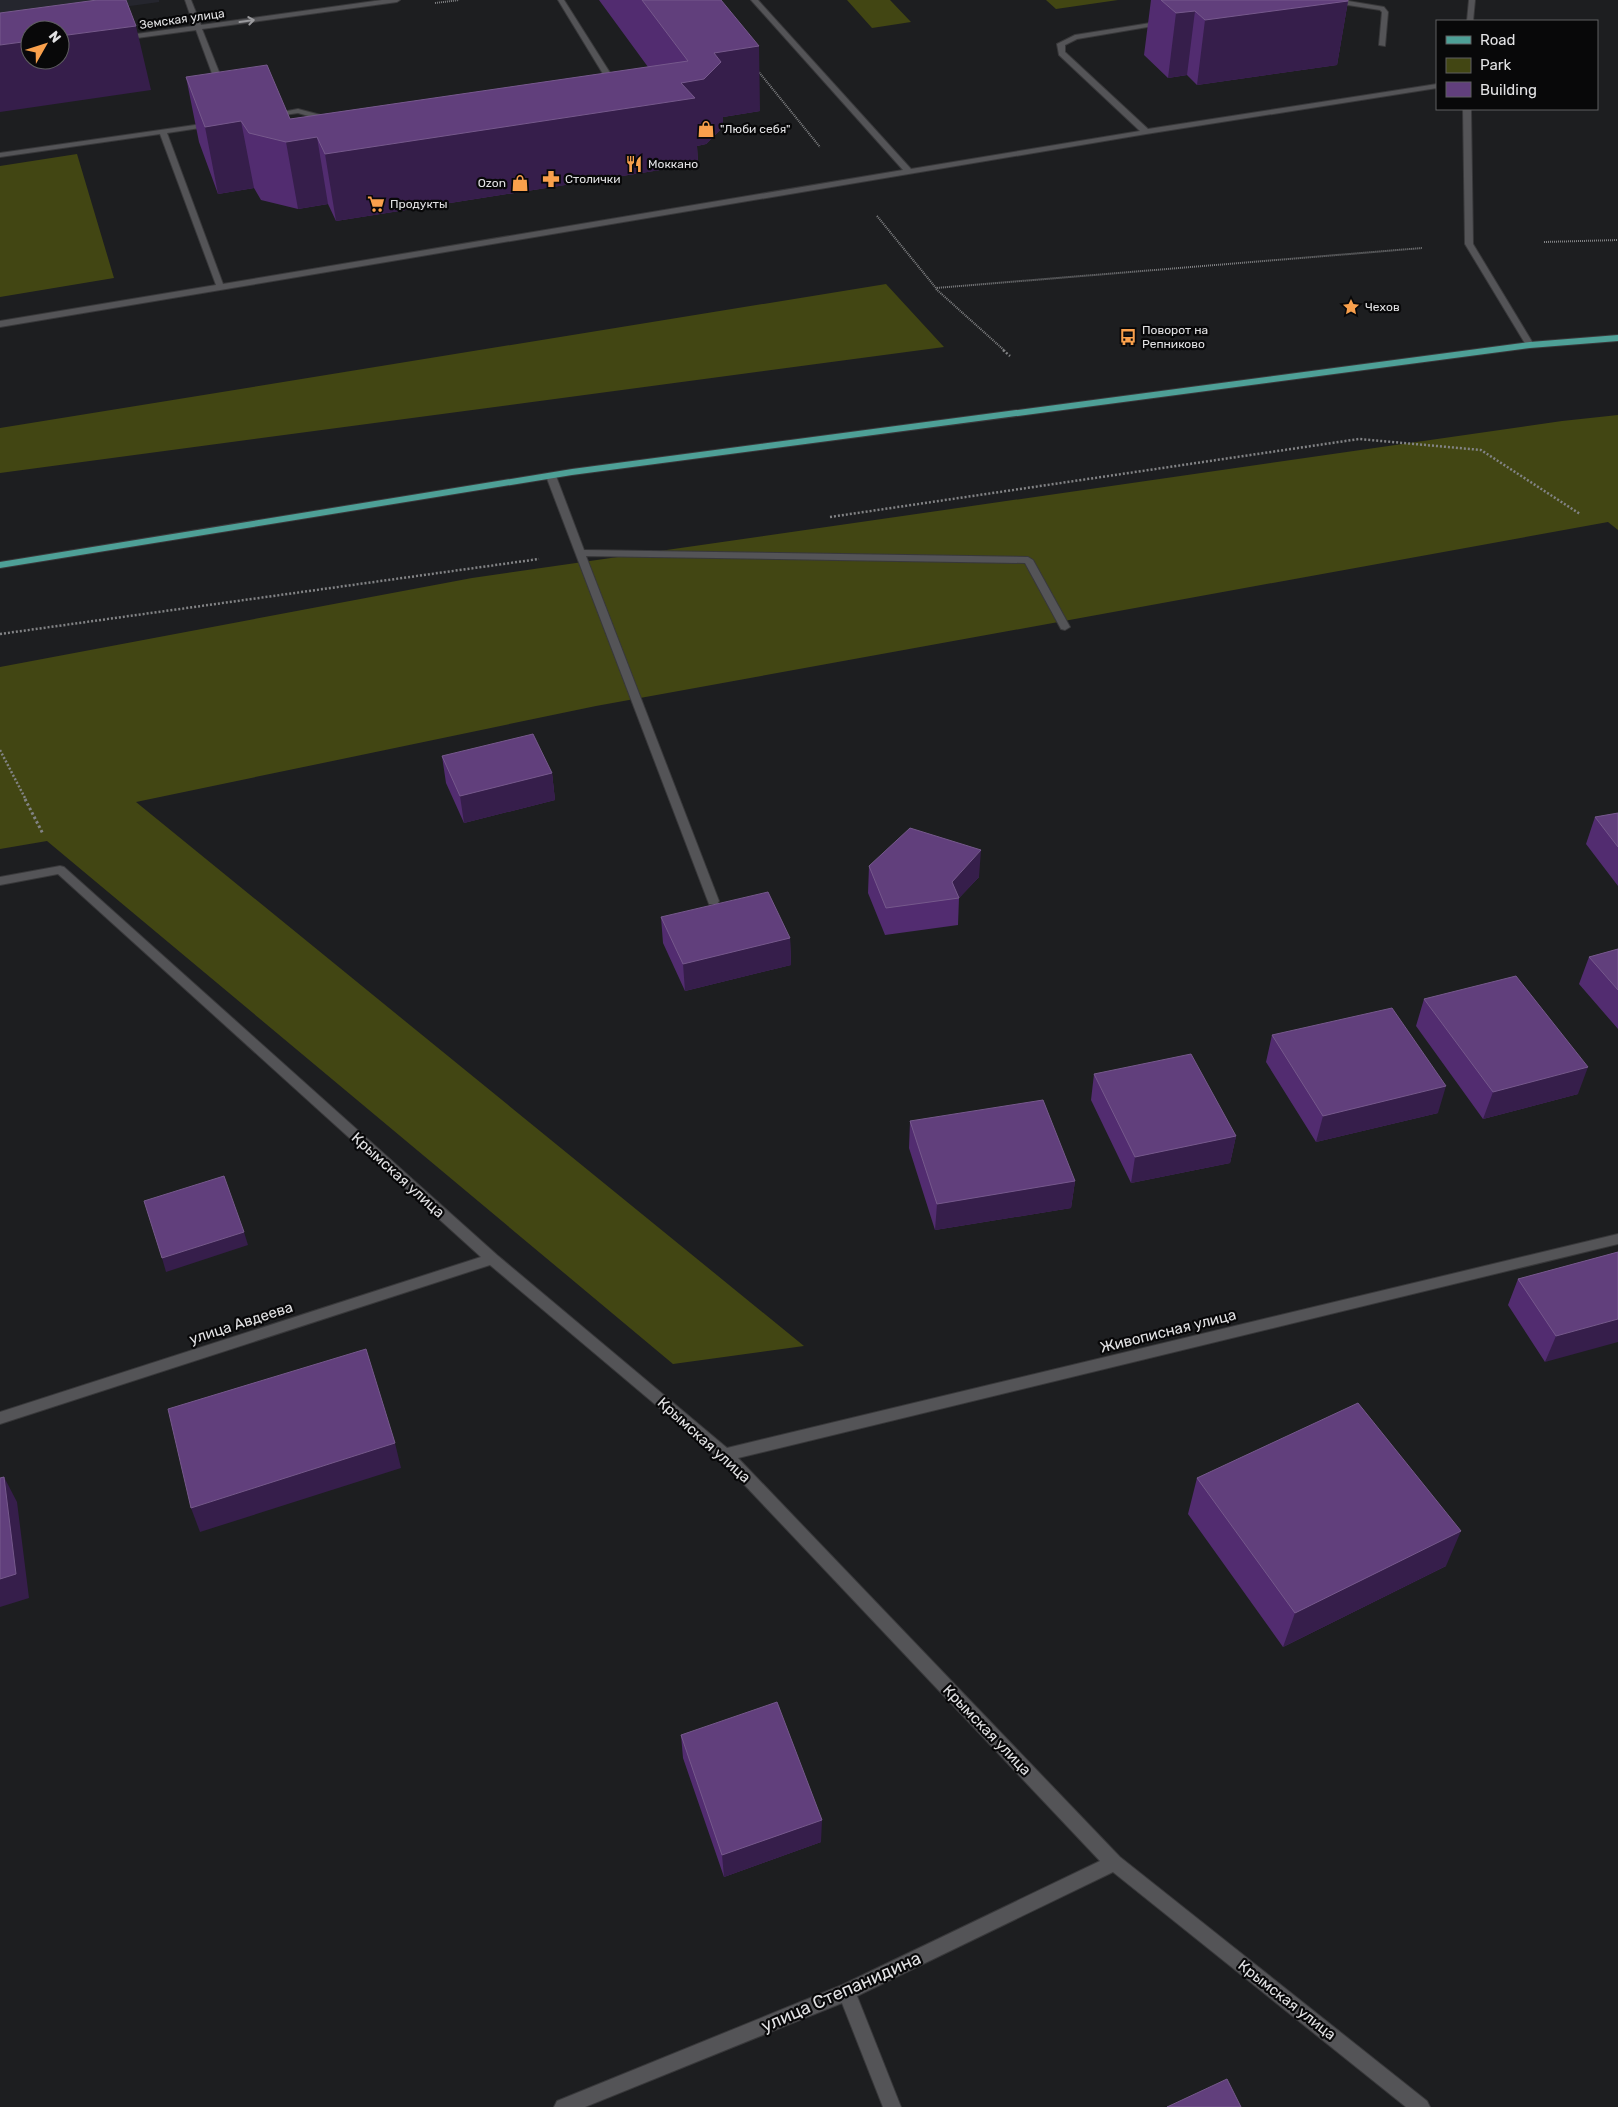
<svg xmlns="http://www.w3.org/2000/svg" width="1618" height="2107" font-family="Rubik,sans-serif">
  <style>
    .built { fill: #25262e }
    .green { fill: #424613 }
    .lines { fill: none; stroke-linecap: round; stroke-linejoin: round }
    .minor-casing { stroke: #38383a; stroke-width: 2 }
    .major-casing { stroke: #38383a; stroke-width: 2 }
    .path-far2 { stroke: #828385; stroke-width: 2; stroke-dasharray: 1 1; stroke-linecap: butt }
    .path-far1 { stroke: #828385; stroke-width: 2.5; stroke-dasharray: 2 2; stroke-linecap: butt }
    .path { stroke: #828385; stroke-width: 3; stroke-dasharray: 2.5 2.5; stroke-linecap: butt }
    .minor { fill: #545457; fill-rule: evenodd }
    .major { fill: #4ea097; fill-rule: evenodd }
    .wall { fill: #522c70 }
    .shaded-wall { fill: #361e4b }
    .building { fill: #613f7c; stroke: #76598c }
    .oneway { stroke: #9b9b9e }
    .labels { text-anchor: middle; stroke-width: 4.5; stroke-linejoin: round; paint-order: stroke }
    .far-street-label { font-size: 12px; fill: #e2e2e4; stroke: #080809 }
    .far-poi-label { font-size: 12px; fill: #e2e2e4; stroke: #080809; text-anchor: start }
    .street-label { font-size: 15px; fill: #e2e2e4; stroke: #080809 }
    .near-street-label { font-size: 18px; fill: #e2e2e4; stroke: #080809 }
  </style>
  <rect width="100%" height="100%" fill="#1d1e20"/>
  <path class="built" d="M0 0H159V2L0 24Z"/>
  <path class="green" d="M847 0H890L911 22 872 28Z
    M1046 0H1118L1056 9Z
    M77 154 114 278 0 297V166Z
    M886 284 944 347 0 473V428Z
    M1618 415V530L1608 522 596 706 136 802 804 1346 673 1364 47 841 0 849V667L472 578 1562 421Z"/>
  <g class="lines">
    <g class="minor-casing">
      <path id="minor" d="M185 0H191L201 25 382 0H400L397 2 202 29 225 87 221 89 217 87 196 30 122 40 118 38 122 36 194 26Z
        M558 0H564L619 87 618 89 611 87Z
        M751 0H758L911 169 1140 131 1059 55 1057 44 1075 35 1163 21 1165 22V24L1077 39 1065 45V52L1148 129 1437 84V88L1146 134 0 327V321L216 285 160 134 0 157V153L216 122 217 124 213 126 167 133 223 284 903 170Z
        M1469 0H1475L1473 21H1467Z
        M1348 1 1384 7 1388 12 1385 46 1379 45 1382 12 1380 10 1348 5 1332 6 1329 4Z
        M298 109 332 118 333 120 329 122 298 113 270 117 266 115Z
        M1463 109H1471L1473 244 1534 345 1533 347 1526 345 1465 244Z
        M551 473 556 476 584 550 1028 557 1033 560 1070 627 1065 630 1061 629 1025 563 586 556 719 901 717 904H709L546 476Z
        M60 866 64 867 497 1255 727 1448 1618 1234V1244L738 1458 1120 1857 1427 2101 1430 2107H1406L1113 1872 857 1996 901 2107H883L842 2003 585 2107H554L557 2101 842 1985 1100 1861 720 1459 490 1265 0 1424V1412L481 1257 58 874 0 885V877Z"/>
    </g>
    <g class="major-casing">
      <path id="major" d="M1618 335V341L1530 348 572 475 0 568V562L572 469 1530 342Z"/>
    </g>
    <path class="path-far2" d="M435 3 459 0
      M758 71 820 147
      M877 216 936 288 1422 248
      M1544 242 1618 240
      M936 289 1005 351"/>
    <path class="path-far1" d="M1003 350 1010 356
      M830 517 1359 439 1481 450 1580 514
      M0 634 539 559
      M0 750 26 800"/>
    <path class="path" d="M25 799 43 834"/>
    <use href="#minor" class="minor"/>
    <use href="#major" class="major"/>
  </g>
  <path class="wall" d="M599 0H721L760 111 723 117V127L706 144 697 146 698 164 336 221 328 204 298 209 261 200 254 188 218 194 199 142 186 77 290 119 648 67Z
    M1151 0H1348V1L1337 65 1197 85 1187 75 1168 78 1144 55Z
    M442 756 552 773 555 800 464 823 446 783Z
    M1618 813V886L1586 844 1595 817Z
    M869 866 979 877 959 898 958 925 885 935 868 893Z
    M661 917 790 938 791 965 685 991 663 943Z
    M1618 949V1029L1579 984 1589 957Z
    M1424 999 1578 1094 1483 1119 1416 1026Z
    M1272 1035 1438 1113 1316 1142 1266 1062Z
    M1094 1074 1236 1136 1230 1163 1131 1183 1091 1100Z
    M910 1121 1075 1181 1071 1208 935 1230 909 1148Z
    M1618 1252 1545 1362 1508 1305 1518 1279Z
    M1197 1478 1446 1566 1283 1647 1188 1514Z
    M681 1735 821 1842 724 1877 683 1758Z"/>
  <path class="shaded-wall" d="M1348 1 1337 65 1197 85 1205 20Z
    M1195 11 1187 75 1168 78 1176 13Z
    M136 26 151 90 0 112V45L30 41V60H60V36Z
    M759 46 760 111 723 117V127L706 144 697 146 698 164 336 221 325 154 681 83 714 53Z
    M241 121 254 188 218 194 205 127Z
    M317 137 328 204 298 209 286 142Z
    M552 773 555 800 464 823 460 796Z
    M981 850 979 877 959 898 952 882Z
    M790 938 791 965 685 991 683 964Z
    M1588 1067 1578 1094 1483 1119 1493 1092Z
    M1446 1086 1438 1113 1316 1142 1323 1116Z
    M1236 1136 1230 1163 1131 1183 1135 1157Z
    M1075 1181 1071 1208 935 1230 937 1204Z
    M244 1232 248 1245 166 1272 162 1258Z
    M1618 1319V1342L1545 1362 1556 1336Z
    M395 1443 401 1468 200 1532 191 1508Z
    M4 1477 17 1502 29 1598 0 1607V1579Z
    M1461 1531 1446 1566 1283 1647 1295 1613Z
    M822 1820 821 1842 724 1877 722 1855Z"/>
  <path class="building" d="M97 0H126L136 26 60 36V30H30V41L0 45V13Z
    M642 0H721L759 46 714 53 721 62 704 79 681 83 695 98 325 154 317 137 286 142 249 133 241 121 205 127 186 77 267 65 290 119 688 61Z
    M1161 0H1348V1L1205 20 1195 11 1176 13Z
    M533 734 552 773 460 796 442 756Z
    M1618 813V847L1595 817Z
    M910 828 981 850 952 882 959 898 886 908 869 866Z
    M768 892 790 938 683 964 661 917Z
    M1618 949V990L1589 957Z
    M1516 976 1588 1067 1493 1092 1424 999Z
    M1392 1008 1446 1086 1323 1116 1272 1035Z
    M1191 1054 1236 1136 1135 1157 1094 1074Z
    M1043 1100 1075 1181 937 1204 910 1121Z
    M224 1176 244 1232 162 1258 144 1201Z
    M1618 1252V1319L1556 1336 1518 1279Z
    M366 1349 395 1443 191 1508 168 1409Z
    M1358 1403 1461 1531 1295 1613 1197 1478Z
    M4 1477 16 1574 0 1579V1478Z
    M777 1702 822 1820 722 1855 681 1735Z
    M1227 2079 1241 2107H1167Z"/>
  <defs><path id="oneway-shaft" d="M-6 0H5M1.5-3L5.5 0L1.5 3" fill="none" stroke-width="1.6" stroke-linecap="round" stroke-linejoin="round" transform="scale(1.25)"/></defs>
  <use class="oneway" href="#oneway-shaft" transform="translate(247 21) rotate(-8)"/>
  <defs>
    <g id="shop-bare" transform="scale(1.35)"><path d="M-5-2.5h2.3a2.7 3.5 0 0 1 5.4 0H5L5.5 6h-11ZM-1.5-2.5h3a1.5 2.3 0 0 0-3 0Z" fill="#f9a04c" stroke="#080809" stroke-width="2.5" paint-order="stroke"/></g>
    <g id="restaurant-bare" transform="scale(1.35)"><path d="M-5-6h1v4h1v-4h1v4h1v-4h1v5L-1.5 .5V6h-2V.5L-5-1ZM5-6V6H3V1.5H1.5Q1.5-4 5-6Z" fill="#f9a04c" stroke="#080809" stroke-width="2.5" paint-order="stroke"/></g>
    <g id="pharmacy-bare" transform="scale(1.35)"><path d="M-2-6h4v4h4v4h-4v4h-4v-4h-4v-4h4Z" fill="#f9a04c" stroke="#080809" stroke-width="2.5" paint-order="stroke"/></g>
    <g id="supermarket-bare" transform="scale(1.35)"><path d="M-6-5.5h2.5l.6 2H6L4.5 2H-2.5L-4.4-4H-6ZM-1.5 3.2a1.3 1.3 0 1 0 .1 0ZM3 3.2a1.3 1.3 0 1 0 .1 0Z" fill="#f9a04c" stroke="#080809" stroke-width="2.5" paint-order="stroke"/></g>
    <g id="sight-bare" transform="scale(1.35)"><path d="M0-6L1.8-2.2L6-1.7L2.9 1.2L3.7 5.4L0 3.3L-3.7 5.4L-2.9 1.2L-6-1.7L-1.8-2.2Z" fill="#f9a04c" stroke="#080809" stroke-width="2.5" paint-order="stroke"/></g>
    <g id="bus-bare" transform="scale(1.35)"><path d="M-5-6H5V4H4V6H2V4H-2V6H-4V4H-5ZM-3.5-4V0h7V-4ZM-3.5 1.2v1.5H-2V1.2ZM2 1.2v1.5H3.5V1.2Z" fill="#f9a04c" stroke="#080809" stroke-width="2.5" paint-order="stroke"/></g>
  </defs>
  <g fill-rule="evenodd">
    <use href="#shop-bare" x="706" y="129"/>
    <use href="#restaurant-bare" x="634" y="164"/>
    <use href="#pharmacy-bare" x="551" y="179"/>
    <use href="#shop-bare" x="520" y="183"/>
    <use href="#supermarket-bare" x="376" y="204"/>
    <use href="#sight-bare" x="1351" y="307"/>
    <use href="#bus-bare" x="1128" y="337"/>
  </g>
  <g class="labels">
    <g class="far-street-label">
      <text transform="translate(182 19) rotate(-8)" y="4">Земская улица</text>
    </g>
    <g class="far-poi-label">
      <text x="720" y="133">"Люби себя"</text>
      <text x="648" y="168">Моккано</text>
      <text x="565" y="183">Столички</text>
      <text x="506" y="187" text-anchor="end">Ozon</text>
      <text x="390" y="208">Продукты</text>
      <text x="1365" y="311">Чехов</text>
      <text x="1142" y="334">Поворот на<tspan x="1142" dy="14">Репниково</tspan></text>
    </g>
    <g class="street-label">
      <text transform="translate(398 1175) rotate(42)" y="5">Крымская улица</text>
      <text transform="translate(241 1323) rotate(-18)" y="5">улица Авдеева</text>
      <text transform="translate(1168 1331) rotate(-14)" y="5">Живописная улица</text>
      <text transform="translate(704 1440) rotate(42)" y="5">Крымская улица</text>
      <text transform="translate(987 1730) rotate(46)" y="5">Крымская улица</text>
      <text transform="translate(1287 2000) rotate(38)" y="5">Крымская улица</text>
    </g>
    <g class="near-street-label">
      <text transform="translate(841 1992) rotate(-24)" y="6">улица Степанидина</text>
    </g>
  </g>
  <rect x="1436" y="20" width="162" height="90" fill="#080809" stroke="#5f5f61"/>
  <rect x="1446" y="36" width="25" height="8" fill="#4ea097" stroke="#5f5f61"/>
  <text x="1480" y="45" font-size="15" fill="#e2e2e4">Road</text>
  <rect x="1446" y="58" width="25" height="15" fill="#424613" stroke="#5f5f61"/>
  <text x="1480" y="70" font-size="15" fill="#e2e2e4">Park</text>
  <rect x="1446" y="82" width="25" height="15" fill="#613f7c" stroke="#5f5f61"/>
  <text x="1480" y="95" font-size="15" fill="#e2e2e4">Building</text>
  <g transform="translate(45 45) rotate(51)"><circle r="24" fill="#080809" stroke="#5f5f61"/>
  <path d="M0-4L9 19L0 12L-9 19Z" fill="#f9a04c"/>
  <text y="-8" font-size="14" font-weight="bold" text-anchor="middle" fill="#e2e2e4">N</text>
  </g>
</svg>
